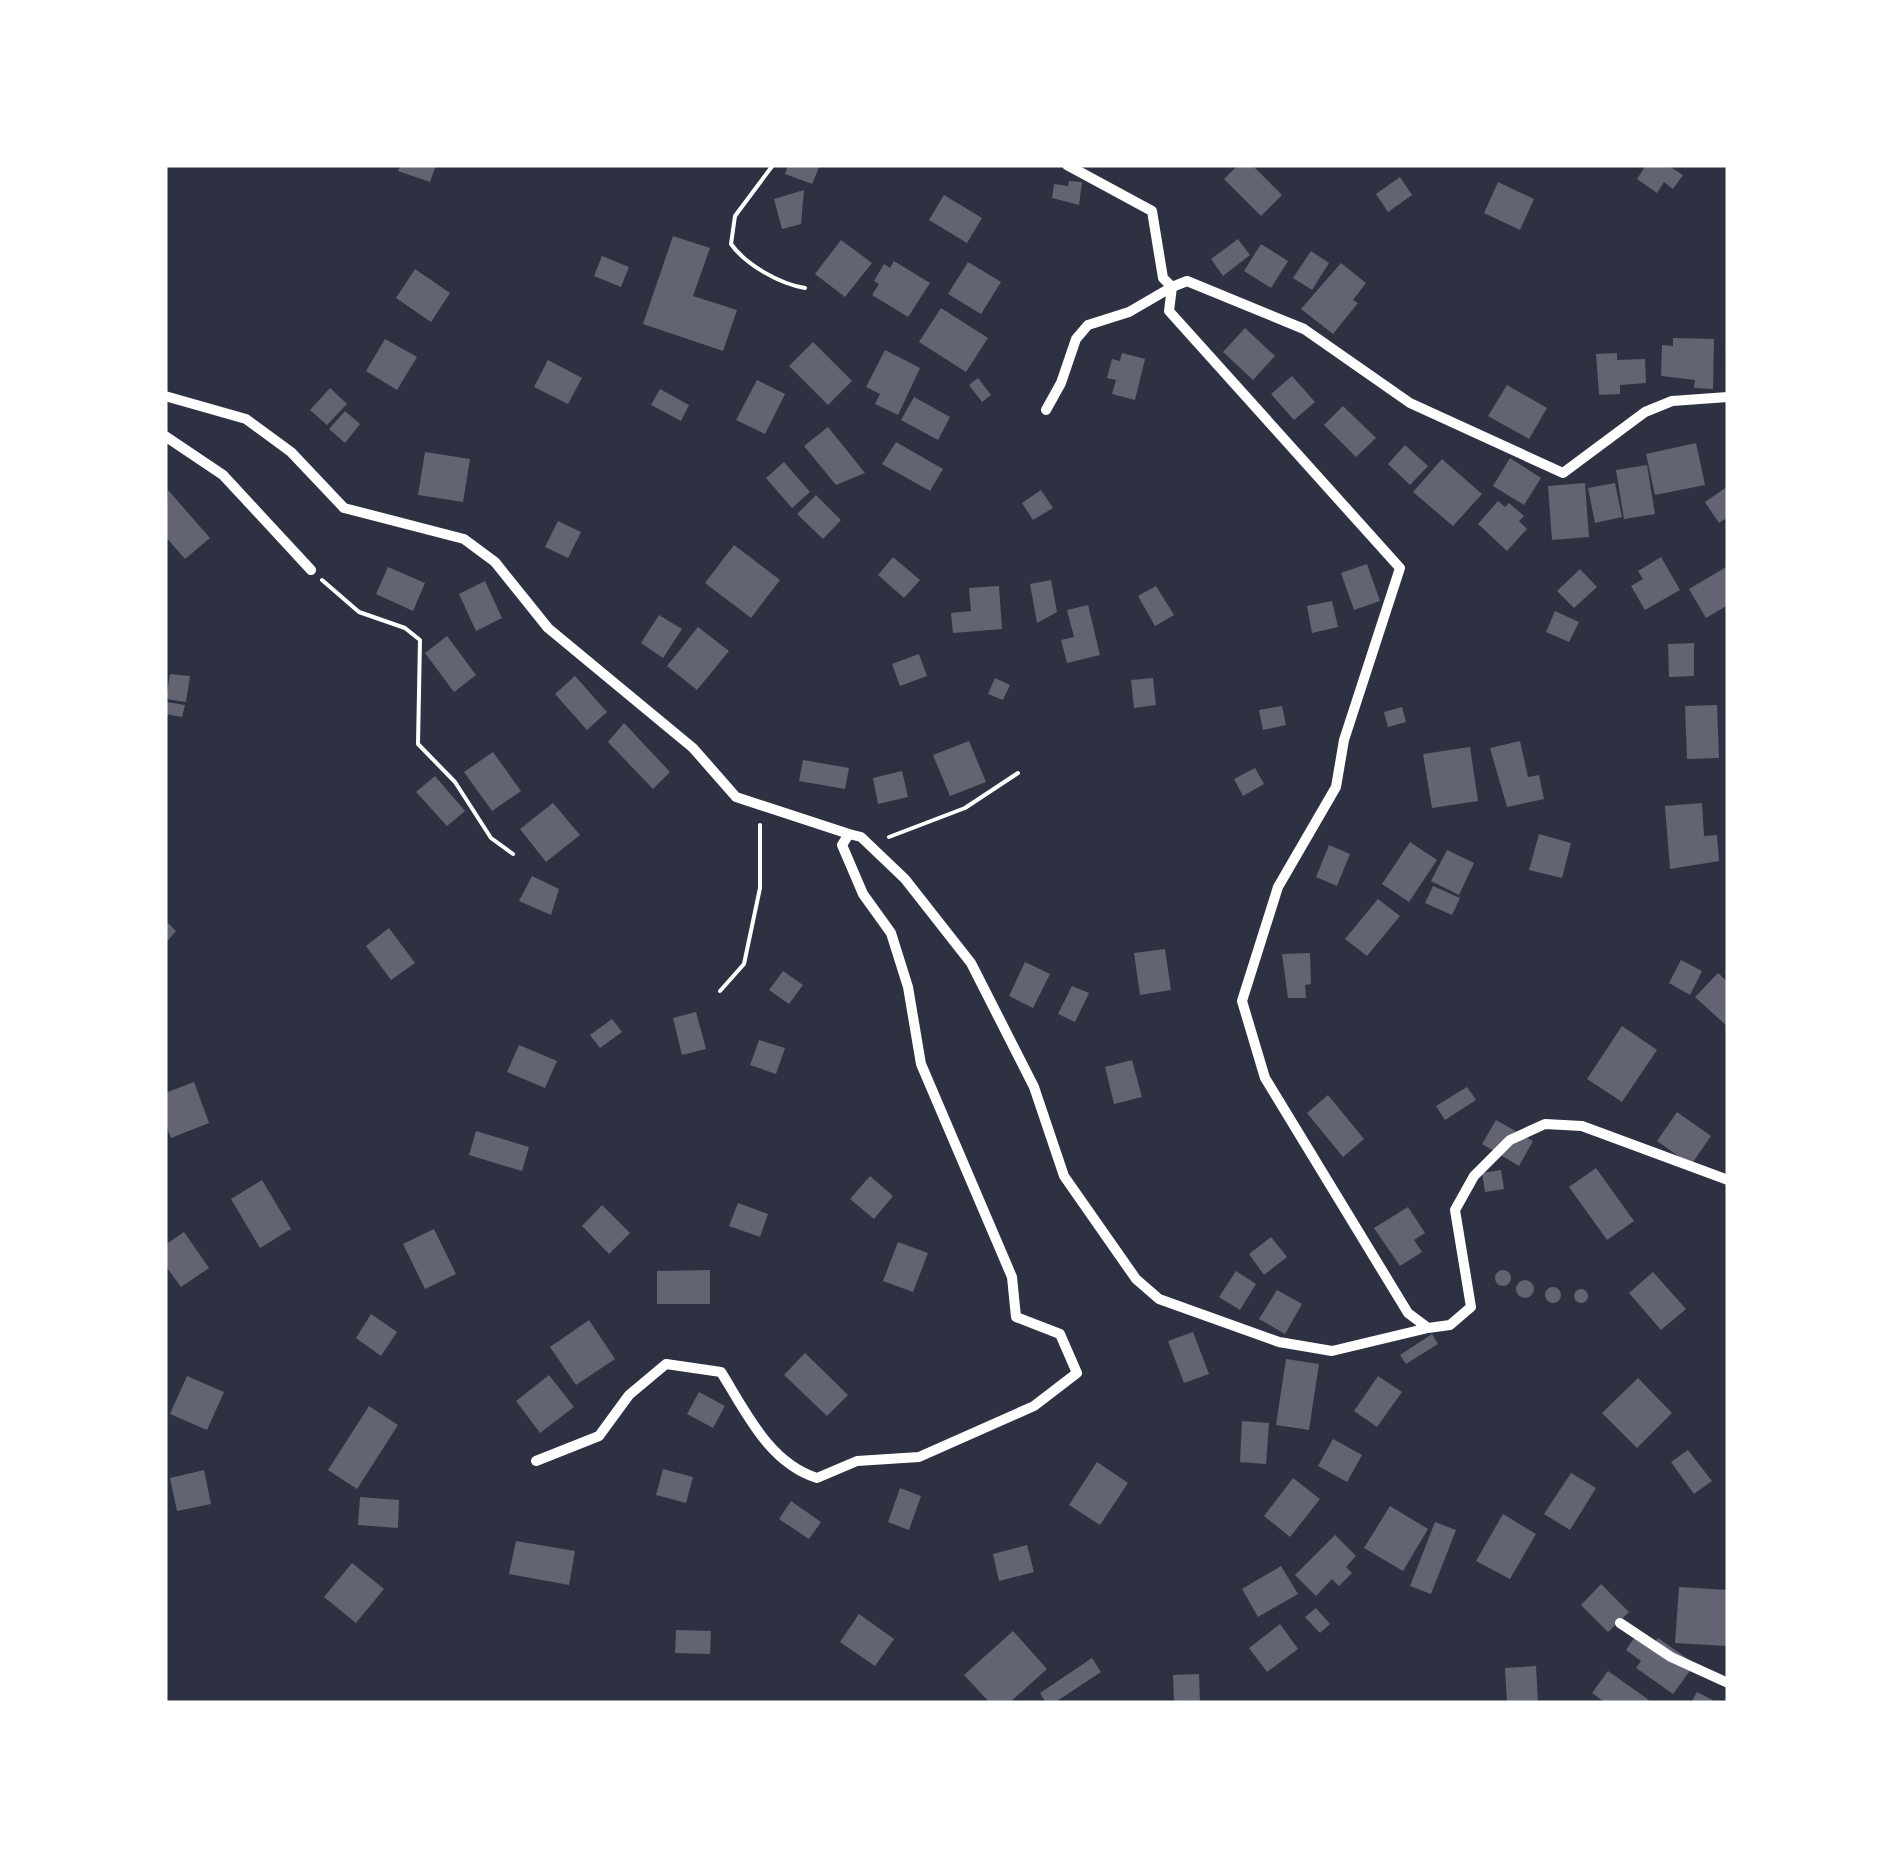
<svg xmlns="http://www.w3.org/2000/svg" width="1893" height="1868" font-family="'Open Sans',sans-serif">
  <style>
    .building { fill: #626471 }
    .lines { fill: none; stroke-linecap: round; stroke-linejoin: round }
    .path { stroke: #fff; stroke-width: 4 }
    .minor { stroke: #fff; stroke-width: 10 }
  </style>
  <rect width="100%" height="100%" fill="#2d3142"/>
  <path class="building" d="M400 165H436L430 182 398 171Z
    M788 165H820L812 184 785 174Z
    M1238 165H1252L1282 195 1261 216 1224 179Z
    M1646 165H1667L1683 175 1673 189 1664 182 1657 193 1637 179Z
    M1400 177 1412 195 1388 212 1376 194Z
    M1069 181 1082 182 1079 205 1052 198 1054 184 1068 186Z
    M1498 182 1534 199 1520 230 1484 213Z
    M804 190 801 224 782 229 774 199Z
    M944 195 982 218 967 243 929 220Z
    M673 236 710 248 693 296 737 310 723 351 643 324Z
    M1238 239 1250 255 1223 276 1211 259Z
    M841 240 872 263 845 297 815 274Z
    M1261 244 1288 261 1271 288 1244 271Z
    M1311 251 1329 263 1312 290 1293 278Z
    M602 256 629 267 621 287 594 276Z
    M894 261 930 283 908 317 872 295 879 284 874 281 884 264 890 268Z
    M968 262 1001 282 981 314 948 294Z
    M1341 263 1366 283 1353 300 1358 303 1333 334 1301 309Z
    M415 269 450 293 431 322 396 298Z
    M941 308 988 338 966 372 919 342Z
    M1245 328 1275 356 1253 380 1223 352Z
    M1673 338 1714 339 1713 389 1694 388 1695 380 1661 376 1662 345 1673 346Z
    M385 339 417 357 397 390 366 371Z
    M813 342 852 381 828 405 789 366Z
    M885 350 920 368 898 415 875 404 880 394 866 387Z
    M1122 353 1145 359 1135 400 1112 394 1116 380 1107 378 1112 359 1120 361Z
    M1617 353V360L1645 359 1646 383 1620 385V394L1599 395 1596 354Z
    M548 360 582 378 568 404 534 387Z
    M1292 376 1315 402 1294 420 1271 394Z
    M978 378 991 395 982 402 969 385Z
    M757 380 785 394 765 434 736 420Z
    M1507 385 1547 408 1529 439 1488 416Z
    M330 388 347 404 327 425 310 410Z
    M660 389 689 405 681 421 651 405Z
    M914 397 950 417 938 440 901 420Z
    M1343 406 1376 438 1356 457 1324 425Z
    M345 411 360 424 345 443 329 429Z
    M828 427 865 473 836 485 804 446Z
    M896 442 943 469 930 491 882 464Z
    M1696 443 1705 485 1655 495 1646 454Z
    M1405 445 1428 466 1410 485 1388 464Z
    M425 452 470 459 463 502 418 495Z
    M1510 458 1541 478 1524 505 1493 486Z
    M1442 459 1482 494 1453 526 1413 492Z
    M784 462 810 492 792 508 766 478Z
    M1647 465 1655 514 1624 519 1616 470Z
    M1585 483 1589 537 1552 540 1548 486Z
    M1615 483 1622 517 1595 523 1588 488Z
    M1728 486V517L1719 523 1705 502Z
    M168 490 210 538 185 559 165 536Z
    M1041 490 1053 508 1033 520 1022 503Z
    M816 495 841 520 823 539 797 514Z
    M1498 501 1505 507 1509 503 1524 516 1519 521 1527 529 1507 551 1478 524Z
    M558 521 581 532 568 558 545 547Z
    M734 545 780 580 751 618 705 583Z
    M893 557 920 580 904 598 878 575Z
    M1661 557 1680 590 1645 610 1631 586 1643 579 1638 571Z
    M1367 564 1380 601 1354 610 1341 573Z
    M1728 566V605L1706 618 1689 589Z
    M388 567 425 583 413 611 376 594Z
    M1580 569 1597 587 1574 608 1557 591Z
    M1051 580 1057 612 1037 623 1030 584Z
    M485 581 502 618 476 631 459 594Z
    M999 586 1002 629 953 633 951 613 971 611 969 588Z
    M1156 586 1174 615 1155 626 1138 596Z
    M1332 601 1338 627 1312 633 1307 606Z
    M1088 605 1100 655 1067 663 1061 640 1074 637 1067 610Z
    M1555 611 1579 622 1569 642 1546 632Z
    M659 615 682 629 663 658 641 643Z
    M698 627 729 651 697 690 667 666Z
    M447 636 476 675 454 692 425 653Z
    M1694 643V676L1669 677 1668 644Z
    M919 654 927 676 900 686 892 664Z
    M170 674 190 676 186 702 166 699Z
    M575 676 607 712 587 730 555 694Z
    M995 678 1010 685 1003 700 988 694Z
    M1153 678 1156 705 1134 708 1131 680Z
    M167 702 185 705 182 717 165 714Z
    M1717 705 1719 758 1687 759 1685 706Z
    M1282 706 1286 725 1263 730 1259 710Z
    M1402 707 1406 722 1388 727 1384 712Z
    M624 723 670 772 653 789 608 742Z
    M969 741 986 782 950 796 933 755Z
    M1520 741 1528 777 1539 775 1544 799 1507 807 1490 748Z
    M1470 747 1478 801 1432 808 1423 754Z
    M493 752 521 791 492 811 464 772Z
    M803 760 849 768 845 789 799 781Z
    M1255 768 1264 784 1243 796 1234 779Z
    M902 771 908 797 878 804 873 778Z
    M435 776 465 811 447 826 416 792Z
    M553 803 580 835 546 862 520 829Z
    M1702 803 1704 836 1717 835 1719 861 1670 869 1665 806Z
    M1539 834 1571 843 1562 878 1529 870Z
    M1410 842 1437 860 1409 902 1382 884Z
    M1329 845 1350 854 1337 886 1316 877Z
    M1447 850 1474 863 1459 895 1431 881Z
    M532 876 559 889 551 915 519 901Z
    M1433 886 1460 898 1452 915 1425 903Z
    M1378 899 1400 916 1367 956 1345 939Z
    M165 920 176 931 165 944Z
    M389 928 415 963 391 980 366 946Z
    M1165 949 1171 990 1140 995 1134 953Z
    M1310 953 1311 984 1305 985 1306 998H1288L1282 954Z
    M1681 960 1702 971 1690 995 1669 983Z
    M1025 962 1050 974 1033 1008 1009 996Z
    M783 971 803 985 789 1004 769 990Z
    M1718 973 1728 982V1027L1695 997Z
    M1072 986 1089 993 1075 1022 1058 1014Z
    M696 1012 706 1049 682 1055 673 1018Z
    M612 1019 622 1032 600 1048 590 1035Z
    M1622 1026 1657 1050 1622 1102 1587 1079Z
    M759 1040 785 1048 776 1074 750 1065Z
    M519 1045 557 1061 545 1088 507 1072Z
    M1132 1060 1142 1097 1114 1104 1105 1067Z
    M194 1082 209 1123 171 1138 165 1123V1093Z
    M1467 1087 1476 1100 1445 1120 1436 1106Z
    M1328 1095 1364 1139 1343 1157 1307 1113Z
    M1677 1112 1711 1136 1691 1165 1657 1141Z
    M1496 1120 1533 1141 1519 1166 1482 1144Z
    M476 1131 529 1147 522 1171 469 1155Z
    M1596 1168 1634 1221 1607 1240 1569 1187Z
    M1501 1170 1504 1189 1485 1192 1482 1173Z
    M870 1176 893 1196 874 1219 850 1199Z
    M262 1180 291 1229 260 1248 231 1199Z
    M738 1203 768 1214 760 1237 729 1226Z
    M602 1205 630 1233 609 1254 582 1226Z
    M1408 1207 1425 1233 1414 1240 1422 1252 1400 1266 1374 1228Z
    M434 1229 456 1274 425 1289 403 1244Z
    M184 1232 209 1268 181 1287 165 1265V1245Z
    M1271 1237 1287 1257 1264 1275 1249 1254Z
    M898 1242 928 1253 913 1292 883 1281Z
    M710 1270V1304H657V1271Z
    M1495 1278a8 8 0 1 1 16 0a8 8 0 1 1-16 0Z
    M1236 1271 1256 1284 1240 1310 1219 1297Z
    M1653 1272 1686 1309 1661 1330 1629 1293Z
    M1516 1289a9 9 0 1 1 18 0a9 9 0 1 1-18 0Z
    M1545 1295a8 8 0 1 1 16 0a8 8 0 1 1-16 0Z
    M1574 1296a7 7 0 1 1 14 0a7 7 0 1 1-14 0Z
    M1277 1290 1302 1304 1285 1334 1259 1319Z
    M371 1314 397 1332 381 1356 356 1338Z
    M589 1320 615 1359 576 1385 550 1347Z
    M1193 1332 1209 1374 1184 1383 1168 1341Z
    M1432 1334 1438 1344 1406 1364 1400 1355Z
    M805 1353 848 1395 827 1416 784 1375Z
    M1286 1359 1319 1364 1309 1430 1276 1425Z
    M549 1375 574 1407 540 1433 516 1401Z
    M187 1376 224 1392 207 1430 170 1414Z
    M1378 1376 1402 1392 1377 1427 1354 1411Z
    M1638 1378 1672 1413 1637 1448 1602 1413Z
    M699 1392 725 1406 713 1428 687 1414Z
    M369 1406 398 1425 357 1489 328 1470Z
    M1242 1421 1269 1423 1266 1464 1240 1462Z
    M1333 1439 1362 1455 1347 1482 1318 1466Z
    M1688 1450 1712 1481 1694 1494 1671 1462Z
    M1097 1462 1128 1483 1100 1525 1069 1505Z
    M663 1469 693 1477 686 1503 656 1495Z
    M204 1470 211 1504 177 1511 170 1478Z
    M1571 1473 1596 1488 1570 1530 1544 1514Z
    M1293 1478 1320 1499 1290 1537 1264 1516Z
    M900 1488 921 1496 909 1530 888 1522Z
    M360 1497 399 1500 398 1528 358 1525Z
    M791 1501 821 1522 809 1539 779 1519Z
    M1390 1506 1428 1529 1403 1571 1364 1548Z
    M1503 1514 1536 1534 1510 1579 1476 1561Z
    M1435 1522 1456 1530 1431 1594 1410 1586Z
    M1335 1535 1356 1556 1346 1567 1352 1573 1339 1586 1332 1579 1316 1596 1295 1575Z
    M516 1541 575 1551 569 1585 509 1574Z
    M1027 1545 1034 1572 999 1581 993 1554Z
    M352 1563 384 1589 356 1623 324 1597Z
    M1281 1566 1298 1594 1258 1617 1242 1589Z
    M1601 1584 1629 1612 1608 1632 1581 1605Z
    M1679 1587 1728 1590 1726 1646 1675 1643Z
    M1316 1608 1330 1624 1320 1633 1305 1617Z
    M859 1614 894 1639 875 1666 840 1642Z
    M1280 1624 1298 1649 1267 1672 1249 1648Z
    M676 1630 711 1631 710 1654 675 1653Z
    M1013 1631 1047 1669 1009 1703H990L964 1675Z
    M1639 1631 1655 1642 1658 1638 1695 1664 1673 1694 1636 1668 1641 1661 1626 1650Z
    M1092 1658 1101 1672 1054 1703H1046L1040 1693Z
    M1536 1666 1538 1703H1507L1505 1668Z
    M1608 1671 1649 1700 1647 1703H1606L1592 1693Z
    M1199 1674 1200 1703H1174L1173 1675Z
    M1697 1692 1718 1703H1691Z"/>
  <g class="lines">
    <path class="path" d="M773 165 735 216 731 244C746 265 780 284 805 288
      M322 580 359 612 405 628 420 640 418 744 455 782 491 838 513 854
      M889 837 965 808 1018 773
      M720 991 744 964 760 888V825"/>
    <path class="minor" d="M165 396 246 419 291 452 344 508 464 539 495 562 548 628 693 748 736 797 849 834
      M1728 397 1672 401 1645 412 1563 473 1410 403 1304 329 1187 281 1172 287 1169 311 1400 568 1344 740 1336 787 1278 887 1242 1001 1265 1078 1408 1313 1428 1328 1450 1325 1471 1307 1455 1210 1474 1176 1510 1140 1545 1124 1582 1126 1728 1180
      M1046 410 1061 383 1076 339 1088 325 1129 312 1172 287 1163 278 1152 211 1067 165
      M165 436 223 475 311 570
      M536 1461 599 1436 629 1395 666 1364 721 1372C746 1412 769 1463 817 1478L857 1461 919 1457 1034 1406 1077 1373 1060 1334 1016 1317 1012 1277 921 1064 908 987 891 933 863 894 842 845 849 834 861 837 905 879 971 963 1034 1087 1064 1176 1136 1279 1159 1299 1279 1342 1332 1351 1428 1328
      M1620 1623 1671 1657 1728 1683"/>
  </g>
  <rect width="1893" height="1868" fill="none" stroke="#ffffff" stroke-width="335"/>
</svg>
